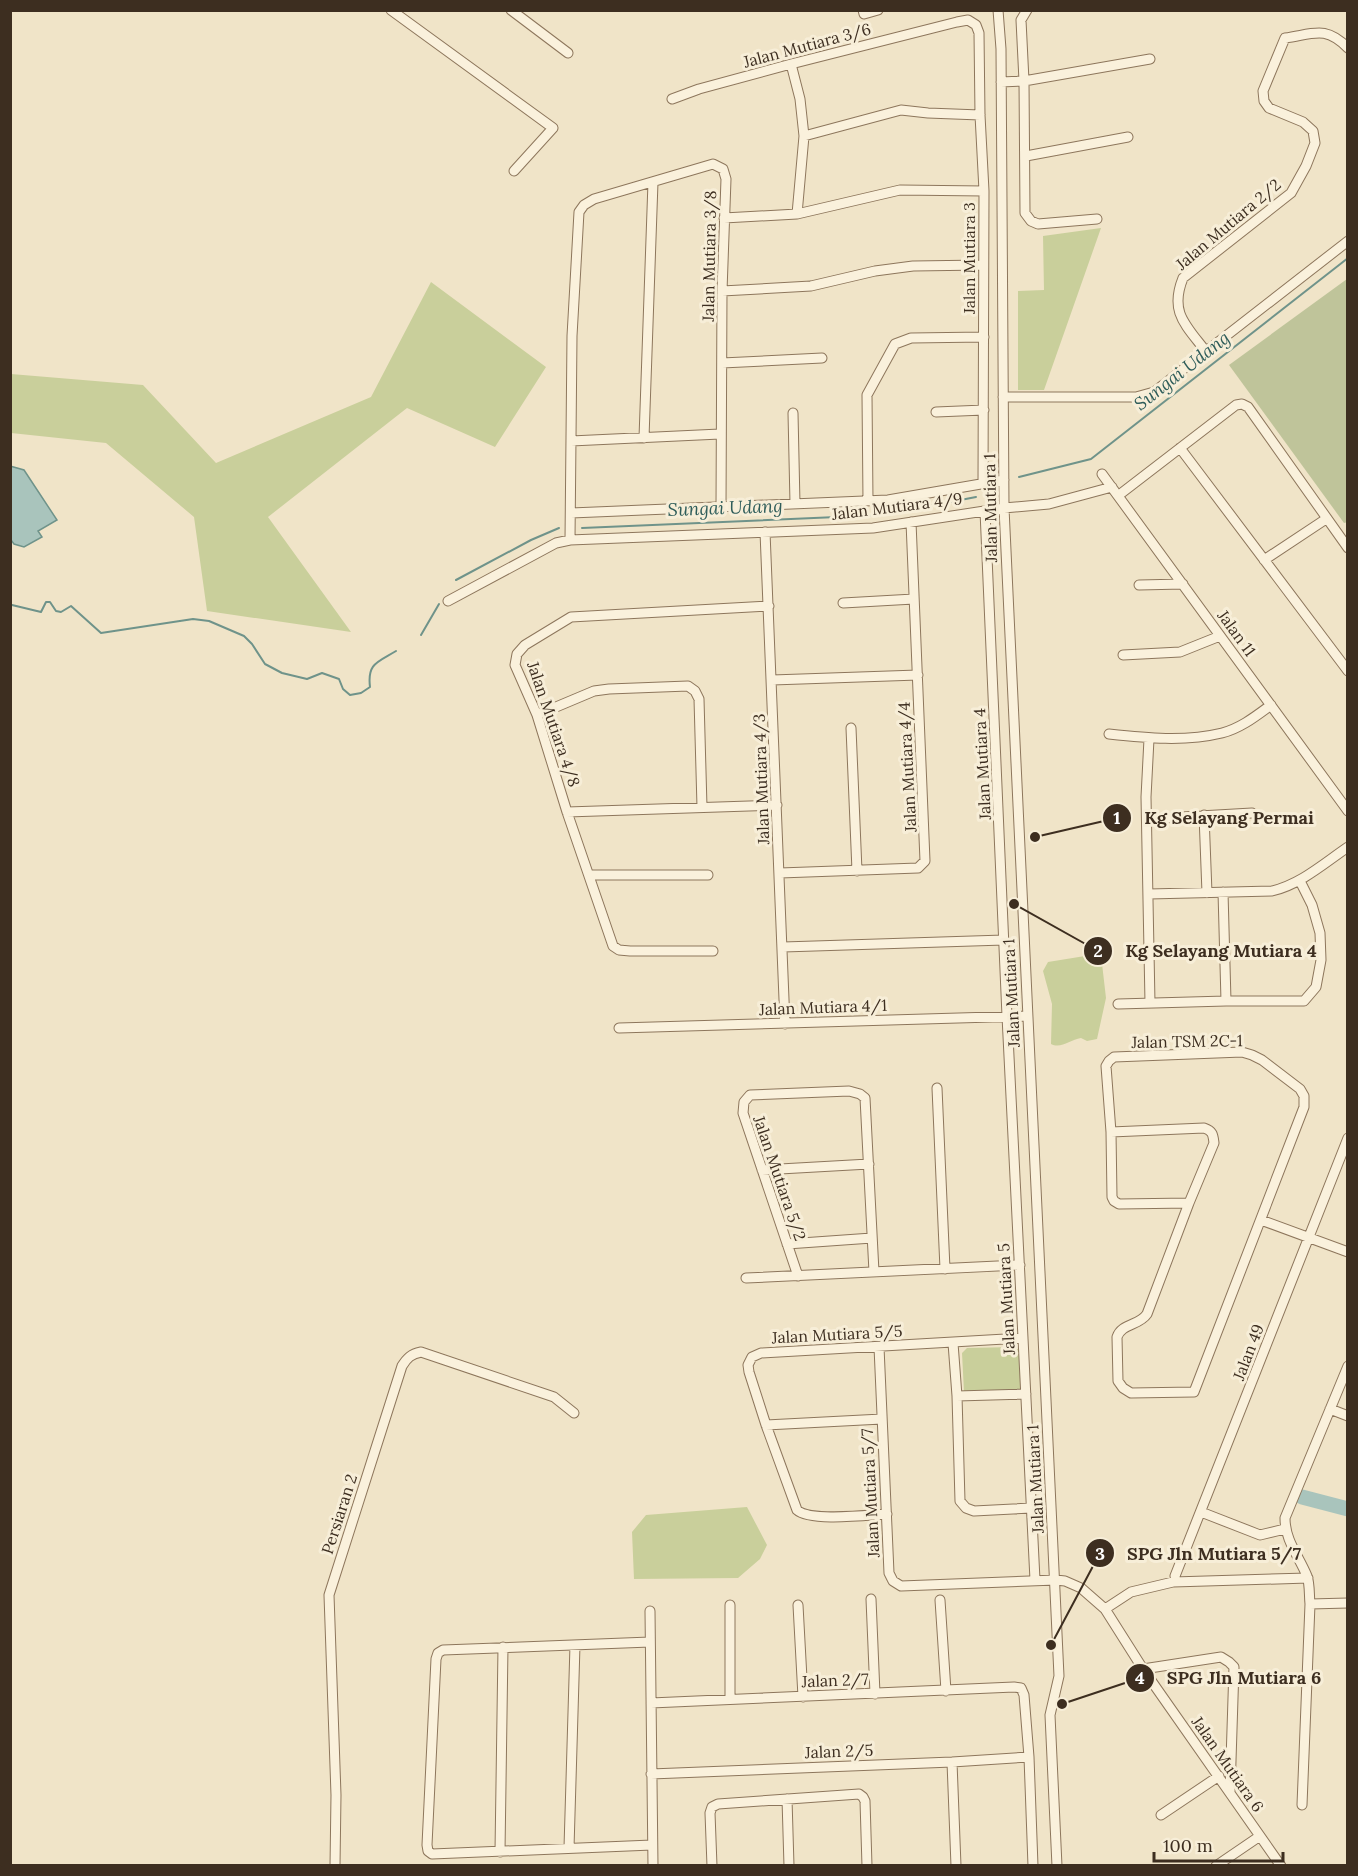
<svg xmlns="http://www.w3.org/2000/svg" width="1358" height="1876" font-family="Lora,serif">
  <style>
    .green { fill: #c9cf9b }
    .cemetery { fill: #bfc49a }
    .water { fill: #a9c4bc; stroke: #6f938a; stroke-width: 1.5 }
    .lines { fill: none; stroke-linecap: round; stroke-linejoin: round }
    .stream { stroke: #6f938a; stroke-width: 2 }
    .river { stroke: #a9c4bc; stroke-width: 15 }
    .minor-casing { stroke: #8d765c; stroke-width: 11 }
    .minor { stroke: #faf1dc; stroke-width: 9 }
    .labels { text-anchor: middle; stroke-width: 6; stroke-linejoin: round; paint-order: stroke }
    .street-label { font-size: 16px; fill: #3d2e20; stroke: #f7eed8 }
    .water-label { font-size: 18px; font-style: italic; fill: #2f5d5a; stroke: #f7eed8 }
    .leader { fill: none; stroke: #3d2e20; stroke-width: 2 }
    .callout-dot { fill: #3d2e20; stroke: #f7eed8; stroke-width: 2 }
    .mark-label { font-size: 18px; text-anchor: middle; font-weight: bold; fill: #fff }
    .callout-label { font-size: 18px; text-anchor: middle; font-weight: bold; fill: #3d2e20; stroke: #f7eed8; stroke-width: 6; stroke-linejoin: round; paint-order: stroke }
  </style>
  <rect width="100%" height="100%" fill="#f0e4c8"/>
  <path class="green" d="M1101 228 1044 390H1018V291L1044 290 1043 236Z
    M431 282 546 367 495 447 407 408 268 517 351 632 207 611 194 517 106 443 11 433V374L143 385 216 463 371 397Z
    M1101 955 1106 998 1097 1039 1087 1041 1081 1038C1070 1040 1061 1049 1051 1044L1052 1004 1043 971 1048 962 1085 956 1088 960 1093 956Z
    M1014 1347 1021 1351V1389L964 1392 962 1353 967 1348Z
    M747 1507 767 1545 760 1559 738 1578 634 1579 632 1532 646 1515Z"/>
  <path class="cemetery" d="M1347 279 1348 522 1344 523 1229 365Z"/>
  <path class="water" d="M10 466 24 470 57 520 38 531 42 537 24 547 14 544 11 540Z"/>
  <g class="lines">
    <path class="stream" d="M1019 477 1091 459 1348 258
      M582 528 883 515 976 497
      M456 580 531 540 559 528
      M12 605 41 612 46 602H50L56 611 61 612 71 606 101 633 193 619 209 621 244 636 252 644 265 664 282 673 307 679 322 673 339 679 343 689 350 695 361 693 370 687C367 663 378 662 396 651
      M421 635 439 604"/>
    <path class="river" d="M1302 1497 1348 1509"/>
    <g class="minor-casing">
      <path id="minor" d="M391 10 553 128 514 171
        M511 10 568 53
        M863 10 864 14 878 10
        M998 10 1001 49 1004 508 1059 1676 1050 1715 1057 1866
        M1027 10 1021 20 1024 81 1025 213 1031 221 1038 224 1097 219
        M791 64 800 99 804 136 797 214
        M1001 82 1024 81 1150 59
        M672 99 699 89 791 64 957 22 968 20 976 25 979 33 980 115 984 191 983 483
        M804 136 901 110 928 113 980 115
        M1026 156 1128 137
        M724 218 797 214 900 190 984 191
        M722 291 811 286 875 271 913 266 983 265
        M1207 353C1186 325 1169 313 1183 278L1291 193 1306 166 1315 143 1313 131 1303 122 1269 108 1264 101 1263 91 1285 38C1314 34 1325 25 1348 48
        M722 363 822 358
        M1003 397H1136L1154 392 1348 241
        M936 412 984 410
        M793 413 795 504
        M644 438 653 182
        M571 441 720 434
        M1180 448 1348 671
        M1102 474 1348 811
        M1119 495 1236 405 1242 404 1248 407 1348 548
        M868 501 867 395 895 344 911 338 984 337
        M985 511 1007 1016 1035 1580
        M571 513 888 500 1004 480
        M765 532 785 1024
        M570 540 572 336 579 212 584 205 594 199 713 164 723 169 726 179 722 291 721 507
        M1264 560 1326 519
        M1139 585 1183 584
        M448 601 556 543 570 540 873 528 1004 508 1049 504 1112 487
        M843 603 914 599
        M1123 655 1180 652 1220 636
        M772 680 918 675
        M537 715 594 691 609 689 688 686 695 691 699 699 702 807
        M851 728 857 871
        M1109 734C1146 738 1185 742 1222 733 1241 728 1256 716 1271 705
        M1149 739 1146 797 1150 1003
        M567 812 777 805
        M1204 815 1207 893
        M1147 819 1252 813
        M780 873 918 868 925 861 911 522
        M590 875H708
        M1223 892 1226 1001
        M1149 894 1272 891C1301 884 1323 864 1348 847
        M783 947 1004 940
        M713 951H630L619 950 613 946 567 812 537 715 515 665 517 654 525 645 571 617 769 606
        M1118 1004 1226 1001H1304L1316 987 1321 960 1320 933 1312 905 1300 881
        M619 1028 1027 1016
        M937 1088 945 1269
        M1111 1132 1204 1128C1213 1131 1213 1135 1214 1143L1189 1203 1147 1314C1139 1326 1122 1323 1117 1337L1118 1381 1123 1388 1131 1393 1194 1392 1304 1107V1096L1300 1089 1262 1060 1252 1055 1242 1052 1114 1057 1109 1061 1106 1066 1111 1132 1112 1197 1114 1201 1119 1204 1189 1203
        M762 1170 869 1164
        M1261 1220 1348 1252
        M787 1244 872 1238
        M798 1276 743 1113 744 1102 750 1095 849 1091 860 1094 865 1098 874 1272
        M746 1278 1020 1265
        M953 1343 957 1396 960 1501 966 1508 974 1511 1031 1508
        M879 1347 889 1573 893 1581 901 1586 1056 1580 1065 1581 1081 1588 1105 1609 1143 1669 1281 1866
        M957 1396 1026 1394
        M1330 1409 1348 1416
        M766 1425 882 1419
        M1201 1512 1260 1535 1285 1529
        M887 1514C868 1515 810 1522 797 1510L766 1425 749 1372 748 1365 752 1357 761 1353 1023 1338
        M1175 1576 1348 1138
        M871 1599 875 1694
        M940 1600 946 1691
        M1310 1604 1348 1603
        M730 1605V1699
        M798 1605 803 1697
        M1105 1609 1131 1592 1173 1582 1308 1578
        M650 1611 653 1866
        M650 1642 443 1650 438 1653 436 1659 427 1845 428 1851 432 1854 652 1845
        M1143 1669 1221 1657 1229 1662 1234 1667 1230 1792
        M651 1703 1014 1687 1021 1688 1024 1695 1029 1757 1033 1866
        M952 1762 956 1866
        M651 1774 952 1762 1029 1757
        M787 1799 789 1866
        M1302 1805 1310 1604C1309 1595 1310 1584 1307 1576 1299 1556 1285 1541 1285 1518L1348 1366
        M1161 1815 1219 1776
        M569 1848 575 1645
        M500 1852 503 1647
        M335 1866 336 1795 329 1595 402 1366C407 1358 411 1354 421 1352L554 1397 574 1413
        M712 1866 710 1813 712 1807 718 1804 859 1794 863 1797 865 1801 867 1866
        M1216 1866 1260 1836"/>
    </g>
    <use href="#minor" class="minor"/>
  </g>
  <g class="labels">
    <g class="street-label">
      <text transform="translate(807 45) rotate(-15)" y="6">Jalan Mutiara 3/6</text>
      <text transform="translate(1228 224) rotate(-40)" y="6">Jalan Mutiara 2/2</text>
      <text transform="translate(709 256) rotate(-89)" y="6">Jalan Mutiara 3/8</text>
      <text transform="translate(969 258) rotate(-90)" y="6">Jalan Mutiara 3</text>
      <text transform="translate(897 506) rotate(-7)" y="6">Jalan Mutiara 4/9</text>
      <text transform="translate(990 508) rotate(-91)" y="6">Jalan Mutiara 1</text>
      <text transform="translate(1237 633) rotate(54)" y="6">Jalan 11</text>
      <text transform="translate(554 724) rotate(71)" y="6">Jalan Mutiara 4/8</text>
      <text transform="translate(982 764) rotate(-93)" y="6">Jalan Mutiara 4</text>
      <text transform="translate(907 767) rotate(-93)" y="6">Jalan Mutiara 4/4</text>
      <text transform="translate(761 779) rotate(-92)" y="6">Jalan Mutiara 4/3</text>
      <text transform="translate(1011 993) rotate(-93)" y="6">Jalan Mutiara 1</text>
      <text transform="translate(823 1007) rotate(-2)" y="6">Jalan Mutiara 4/1</text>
      <text transform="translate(1187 1041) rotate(-1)" y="6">Jalan TSM 2C-1</text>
      <text transform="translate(780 1178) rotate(71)" y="6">Jalan Mutiara 5/2</text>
      <text transform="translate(1006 1299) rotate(-93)" y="6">Jalan Mutiara 5</text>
      <text transform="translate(837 1334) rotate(-3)" y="6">Jalan Mutiara 5/5</text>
      <text transform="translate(1248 1352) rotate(-69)" y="6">Jalan 49</text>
      <text transform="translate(1035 1479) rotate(-93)" y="6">Jalan Mutiara 1</text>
      <text transform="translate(870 1493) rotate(-93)" y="6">Jalan Mutiara 5/7</text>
      <text transform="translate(339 1514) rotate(-72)" y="6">Persiaran 2</text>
      <text transform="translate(835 1680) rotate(-2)" y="6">Jalan 2/7</text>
      <text transform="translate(839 1751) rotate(-2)" y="6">Jalan 2/5</text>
      <text transform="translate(1228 1764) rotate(55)" y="6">Jalan Mutiara 6</text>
    </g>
    <g class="water-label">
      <text transform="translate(1182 371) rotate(-38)" y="6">Sungai Udang</text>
      <text transform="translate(725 508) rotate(-2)" y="6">Sungai Udang</text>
    </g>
  </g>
  <path class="leader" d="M1035 837L1117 818M1014 904L1098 951M1051 1645L1100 1553M1062 1704L1140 1678"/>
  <g class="callout-dot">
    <circle cx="1035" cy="837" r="6"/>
    <circle cx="1014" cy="904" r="6"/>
    <circle cx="1051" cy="1645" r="6"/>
    <circle cx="1062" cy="1704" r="6"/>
    <circle cx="1117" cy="818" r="15"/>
    <circle cx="1098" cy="951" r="15"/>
    <circle cx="1100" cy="1553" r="15"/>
    <circle cx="1140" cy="1678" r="15"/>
  </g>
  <g class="mark-label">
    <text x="1117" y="824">1</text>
    <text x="1098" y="957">2</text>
    <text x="1100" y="1560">3</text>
    <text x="1140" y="1684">4</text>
  </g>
  <g class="callout-label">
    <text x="1229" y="824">Kg Selayang Permai</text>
    <text x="1221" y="957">Kg Selayang Mutiara 4</text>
    <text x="1214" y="1560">SPG Jln Mutiara 5/7</text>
    <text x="1244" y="1684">SPG Jln Mutiara 6</text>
  </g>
  <rect width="1358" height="1876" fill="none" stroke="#3d2e20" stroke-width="24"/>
  <path d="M1154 1852v9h129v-9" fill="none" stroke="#3d2e20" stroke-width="3"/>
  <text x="1163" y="1852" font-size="18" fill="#3d2e20" stroke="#f7eed8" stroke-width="4.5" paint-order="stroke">100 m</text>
</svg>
